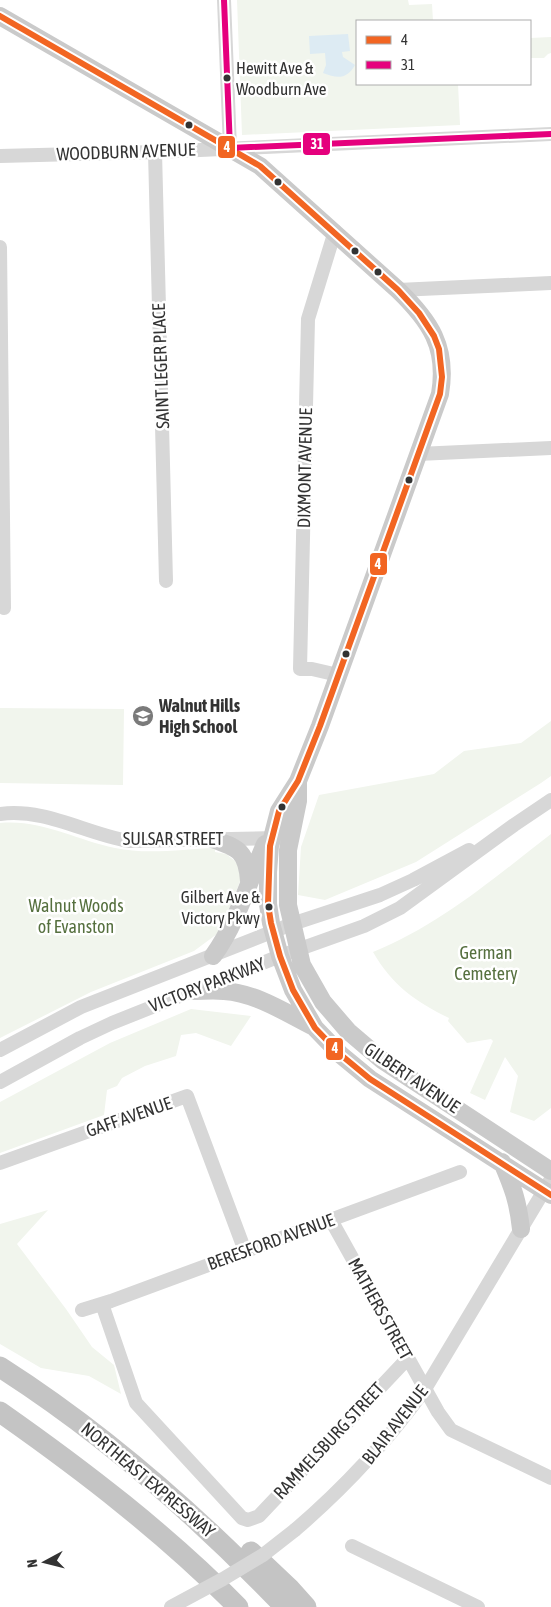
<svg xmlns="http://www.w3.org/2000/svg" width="551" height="1607" font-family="'Asap Condensed',sans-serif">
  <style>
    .green { fill: #f1f5ed }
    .water { fill: #ddebf3 }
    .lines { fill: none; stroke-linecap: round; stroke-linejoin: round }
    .minor { stroke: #d7d7d7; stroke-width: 14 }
    .major { stroke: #cacaca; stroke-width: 18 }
    .highway { stroke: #c4c4c4; stroke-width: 21 }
    .minor-bridge { stroke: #d7d7d7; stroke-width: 14 }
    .bus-1-casing { stroke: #fff; stroke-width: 10 }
    .bus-2-casing { stroke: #fff; stroke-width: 10 }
    .bus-1 { stroke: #f26522; stroke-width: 6 }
    .bus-2 { stroke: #e5007d; stroke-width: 6 }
    .bus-dot { fill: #333; stroke: #fff; stroke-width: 2 }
    .labels { text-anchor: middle; stroke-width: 5; stroke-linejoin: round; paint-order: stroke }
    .bus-label { font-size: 17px; fill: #333; stroke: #fff; text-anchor: start }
    .street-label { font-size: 18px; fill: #333; stroke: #fff }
    .poi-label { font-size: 18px; font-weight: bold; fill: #333; stroke: #fff; text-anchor: start }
    .park-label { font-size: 18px; fill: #56703f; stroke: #fff }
    .line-badge { stroke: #fff; stroke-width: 2 }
    .badge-label { font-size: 14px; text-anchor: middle; font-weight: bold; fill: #fff }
  </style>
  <rect width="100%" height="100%" fill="#fff"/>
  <path class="green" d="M237 0H408L409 5 432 4 433 21H456H357V84H458L460 125 242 135Z
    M551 37V53L548 54 544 58H530V38Z
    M0 708 124 709 123 785 0 783Z
    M551 721V776L541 783 416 862 325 900 298 895 301 847 319 795 434 774 464 751 521 743Z
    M0 823C41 819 76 840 115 848 147 855 183 849 215 848V852L226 854 235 861 238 866 241 879 223 924 217 934 194 951 91 992 0 1038Z
    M551 834V1108L534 1121 510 1112 518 1076 505 1057 485 1100 470 1093 493 1041 491 1039 467 1043 448 1021 449 1018C416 1002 392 985 373 952 440 925 494 878 551 834Z
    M191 1009 251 1016 231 1046 196 1033 181 1035 176 1056 145 1066 122 1078 117 1086 107 1090 104 1115 0 1153V1102L110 1043Z
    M48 1210 17 1244 66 1309 92 1347 114 1365 121 1394 89 1376 41 1368 0 1344V1224Z"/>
  <path class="water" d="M348 34 350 51 342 52 343 57 355 65C347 79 338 79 323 73L326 65 325 53 310 54 309 36Z"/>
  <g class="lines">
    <path class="minor" d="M224 0 230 148
      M155 152 166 581
      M0 156 155 152 551 134
      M335 231 308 319 300 669H312L338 675
      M0 247 4 608
      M398 290 551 283
      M418 454 551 448
      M0 814C45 808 84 833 128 841L278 838
      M0 1050 81 1007 292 924 380 895 413 880 469 850
      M0 1082 80 1038 112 1023 280 956 364 926 400 908 514 825 551 800
      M0 1163 187 1096 245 1251
      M331 1220 438 1412 451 1430 551 1478
      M102 1304 136 1403 242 1518 248 1520 259 1516 408 1358
      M82 1310 111 1301 460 1172
      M295 1530C344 1488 387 1442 425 1389L551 1179
      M352 1546 478 1607"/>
    <path class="major" d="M0 16 260 166 398 290C430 321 448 347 440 394L320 726 298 781 279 811 270 846 268 872V904L271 923 280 956 293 990 315 1028 341 1055 370 1079 551 1195
      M298 782V801L288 850V905L302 965 323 1002 348 1031 382 1060 551 1171
      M212 839C239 848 247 852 249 881
      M213 956C237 923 249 881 265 844
      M192 991C203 991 213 990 224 991 256 993 286 1013 314 1027
      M502 1162C513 1188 518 1201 521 1229"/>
    <path class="highway" d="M0 1367C105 1434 199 1517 285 1607
      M0 1412C84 1471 166 1534 238 1607
      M251 1552 289 1588 306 1607"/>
    <path class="minor-bridge" d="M171 1607 223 1579 263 1555 295 1530"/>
    <g class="bus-1-casing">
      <path id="bus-1" d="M0 16 260 166 398 290 419 313 434 336 439 349 442 377 440 394 320 726 298 781 279 811 270 846 268 904 271 923 280 956 293 990 315 1028 341 1055 370 1079 551 1195"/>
    </g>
    <g class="bus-2-casing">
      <path id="bus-2" d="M224 0 230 148 551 134"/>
    </g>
    <use href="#bus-1" class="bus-1"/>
    <use href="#bus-2" class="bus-2"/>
  </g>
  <defs>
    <g id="school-disc" transform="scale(1.125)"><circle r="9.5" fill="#7a7a7a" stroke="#fff"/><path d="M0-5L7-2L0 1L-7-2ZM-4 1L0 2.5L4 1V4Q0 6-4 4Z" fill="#fff"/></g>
  </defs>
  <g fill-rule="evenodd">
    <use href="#school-disc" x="143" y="716"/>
  </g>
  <g class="bus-dot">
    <circle cx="227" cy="78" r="4.5"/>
    <circle cx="189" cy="125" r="4.5"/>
    <circle cx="278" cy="182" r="4.5"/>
    <circle cx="355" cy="251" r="4.5"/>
    <circle cx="378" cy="272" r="4.5"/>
    <circle cx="409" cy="480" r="4.5"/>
    <circle cx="346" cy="654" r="4.5"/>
    <circle cx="282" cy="807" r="4.5"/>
    <circle cx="269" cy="907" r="4.5"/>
  </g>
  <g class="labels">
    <g class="bus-label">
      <text x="236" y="74">Hewitt Ave &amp;<tspan x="236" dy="21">Woodburn Ave</tspan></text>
      <text x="260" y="903" text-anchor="end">Gilbert Ave &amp;<tspan x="260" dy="21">Victory Pkwy</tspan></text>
    </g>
    <g class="street-label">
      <text transform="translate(126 152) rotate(-2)" y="6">WOODBURN AVENUE</text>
      <text transform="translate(161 366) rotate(-92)" y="6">SAINT LEGER PLACE</text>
      <text transform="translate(305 468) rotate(-89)" y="6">DIXMONT AVENUE</text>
      <text x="173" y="845">SULSAR STREET</text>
      <text transform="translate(207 985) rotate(-21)" y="6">VICTORY PARKWAY</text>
      <text transform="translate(412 1078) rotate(34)" y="6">GILBERT AVENUE</text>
      <text transform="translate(129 1117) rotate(-19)" y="6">GAFF AVENUE</text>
      <text transform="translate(271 1242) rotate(-20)" y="6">BERESFORD AVENUE</text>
      <text transform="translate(380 1309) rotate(61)" y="6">MATHERS STREET</text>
      <text transform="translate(395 1425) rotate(-52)" y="6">BLAIR AVENUE</text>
      <text transform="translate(329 1441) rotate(-47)" y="6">RAMMELSBURG STREET</text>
      <text transform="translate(148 1480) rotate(40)" y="6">NORTHEAST EXPRESSWAY</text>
    </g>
    <g class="poi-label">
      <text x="159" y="712">Walnut Hills<tspan x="159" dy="21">High School</tspan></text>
    </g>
    <g class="park-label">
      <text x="76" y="912">Walnut Woods<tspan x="76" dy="21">of Evanston</tspan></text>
      <text x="486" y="959">German<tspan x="486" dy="21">Cemetery</tspan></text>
    </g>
  </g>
  <g class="line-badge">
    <rect x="302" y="132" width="29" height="24" rx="5" fill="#e5007d"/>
    <rect x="217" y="135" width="19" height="24" rx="5" fill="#f26522"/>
    <rect x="369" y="552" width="19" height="24" rx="5" fill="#f26522"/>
    <rect x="325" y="1037" width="19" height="24" rx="5" fill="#f26522"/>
  </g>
  <g class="badge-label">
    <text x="317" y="149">31</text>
    <text x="227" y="152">4</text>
    <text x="378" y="569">4</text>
    <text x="335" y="1053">4</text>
  </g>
  <rect x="356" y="20" width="175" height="65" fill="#ffffff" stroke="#adadad"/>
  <rect x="366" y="36" width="25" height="8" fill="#f26522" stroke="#adadad"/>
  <text x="401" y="45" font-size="15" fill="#333333">4</text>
  <rect x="366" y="61" width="25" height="8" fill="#e5007d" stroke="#adadad"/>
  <text x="401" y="70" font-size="15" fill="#333333">31</text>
  <g transform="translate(45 1562) rotate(263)" stroke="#ffffff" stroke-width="4" paint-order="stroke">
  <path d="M0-4L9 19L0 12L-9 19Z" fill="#333333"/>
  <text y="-8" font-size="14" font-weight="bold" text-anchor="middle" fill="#333333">N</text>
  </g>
</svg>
